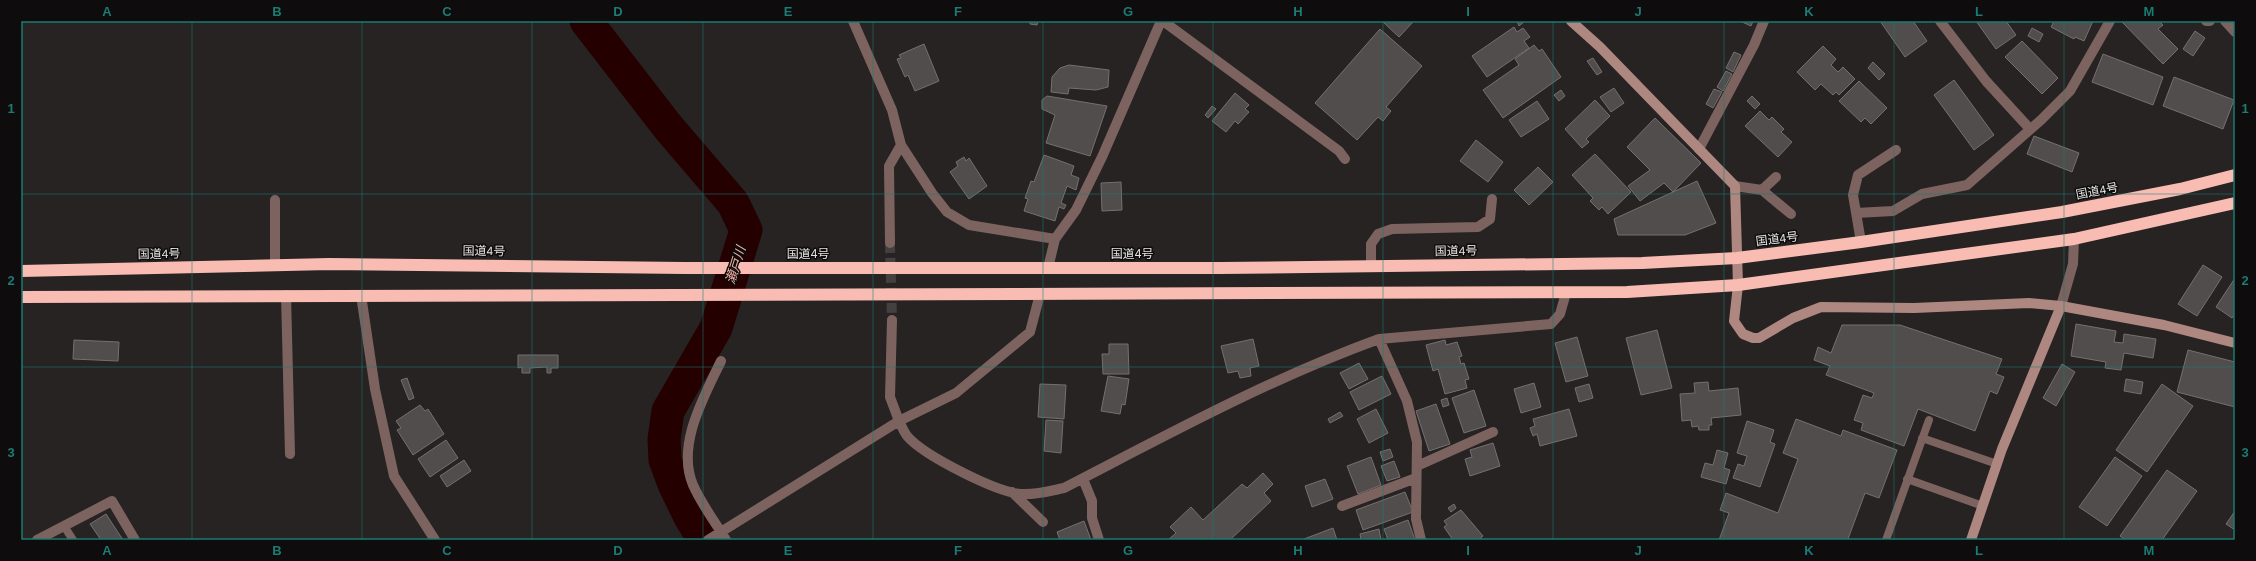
<svg xmlns="http://www.w3.org/2000/svg" width="2256" height="561" font-family="Arial,'Noto Sans JP',sans-serif">
  <style>
    .lines { fill: none; stroke-linecap: round; stroke-linejoin: round }
    .river { stroke: #250000; stroke-width: 33 }
    .building { fill: #514d4c; stroke: #75706f }
    .street-tunnel { stroke: #43403f; stroke-width: 10; stroke-dasharray: 10 5; stroke-linecap: butt }
    .lane { stroke: #7c635f; stroke-width: 8 }
    .street { stroke: #7c635f; stroke-width: 10 }
    .secondary { stroke: #ae8781; stroke-width: 10 }
    .highway { stroke: #f8bcb3; stroke-width: 12 }
    .grid { fill: none; stroke: #1a7c74; stroke-width: 1; stroke-opacity: 0.55 }
    .labels { text-anchor: middle; stroke-width: 3; stroke-linejoin: round; paint-order: stroke }
    .street-label { font-size: 12px; fill: #e7e4e4; stroke: #0e0c0c }
    .water-label { font-size: 13px; font-style: italic; fill: #f6b2a8; stroke: #0e0c0c }
    .neatline { fill: none; stroke: #1a7c74; stroke-width: 1.5 }
    .grid-label { font-size: 13px; text-anchor: middle; font-weight: bold; fill: #1a7c74 }
  </style>
  <rect width="100%" height="100%" fill="#262322"/>
  <g class="lines">
    <path class="river" d="M586 21 668 127 733 203 746 230 716 328 668 411 664 439 665 460 674 484 690 517 704 540"/>
  </g>
  <path class="building" d="M1030 21H1038L1037 25 1030 24Z
    M1382 21H1412L1413 22 1399 37Z
    M1517 21H1525L1519 26Z
    M1740 21H1753L1751 26Z
    M1880 21H1913L1927 41 1905 57Z
    M1976 21H2006L2016 35 1996 49Z
    M2054 21H2093L2084 41 2075 37 2074 39 2051 27Z
    M2121 21H2159L2163 25 2158 29 2178 49 2163 64Z
    M1514 27 1517 32 1523 28 1530 37 1524 41 1529 48 1487 77 1472 56Z
    M2032 28 2043 34 2039 42 2028 36Z
    M1380 29 1422 66 1386 107 1391 111 1383 121 1378 117 1357 140 1315 103Z
    M2195 31 2205 38 2193 56 2183 49Z
    M2022 41 2058 78 2042 94 2005 57Z
    M924 44 939 81 915 91 908 75 905 77 897 59 901 58 899 55Z
    M1534 45 1539 51 1542 49 1561 77 1503 118 1483 90 1519 65 1515 59Z
    M1823 46 1836 59 1831 65 1838 72 1843 67 1855 79 1839 95 1836 92 1833 95 1821 84 1815 90 1797 72Z
    M1734 52 1741 55 1733 72 1726 68Z
    M2103 54 2163 77 2153 105 2092 82Z
    M1593 58 1602 72 1597 75 1587 61Z
    M1873 62 1885 74 1879 80 1868 68Z
    M1069 65 1109 70 1108 87 1096 90 1069 88 1068 94 1051 92 1052 77 1060 68Z
    M1726 71 1732 74 1723 91 1717 87Z
    M2174 77 2234 100 2223 129 2163 106Z
    M1954 80 1994 135 1974 150 1934 95Z
    M1859 81 1887 108 1871 124 1865 118 1861 122 1839 101Z
    M1614 88 1624 103 1611 112 1600 97Z
    M1714 89 1722 92 1713 108 1706 104Z
    M1561 90 1565 96 1559 101 1554 95Z
    M1235 93 1249 105 1245 109 1249 112 1238 124 1235 121 1226 132 1212 121Z
    M1047 96 1107 106 1090 156 1046 143 1055 115 1042 109V100Z
    M1752 96 1760 104 1755 109 1747 101Z
    M1595 100 1610 116 1586 139 1589 142 1582 148 1565 129Z
    M1537 101 1549 119 1521 137 1509 120Z
    M1212 106 1216 109 1208 118 1205 115Z
    M1760 111 1769 120 1772 117 1784 129 1781 132 1792 142 1778 157 1745 126Z
    M1655 118 1701 163 1673 192 1664 183 1640 201 1628 186 1650 170 1627 147Z
    M2034 136 2079 153 2072 172 2027 154Z
    M1476 140 1503 162 1488 182 1460 161Z
    M1595 154 1631 192 1608 214 1602 207 1599 210 1590 201 1593 198 1572 175Z
    M1044 155 1074 166 1071 175 1079 178 1076 190 1067 186 1061 203 1066 205 1064 209 1059 207 1055 221 1024 211 1028 199 1025 198 1031 181 1034 182Z
    M964 157 966 161 969 158 987 186 969 199 950 172 958 166 956 162Z
    M1538 167 1553 182 1529 205 1514 190Z
    M1697 181 1716 223 1685 235H1618L1614 219Z
    M1121 182 1122 210 1102 211 1101 183Z
    M2203 265 2222 277 2197 316 2178 304Z
    M2235 278V313L2232 318 2216 307Z
    M2076 324 2116 331 2114 342 2123 343 2124 334 2156 339 2153 358 2124 353 2121 370 2105 368 2106 362 2071 356Z
    M1842 325H1900L2002 359 1996 374 2004 377 1997 394 1990 391 1975 431 1918 409 1904 446 1861 430 1863 423 1854 420 1863 395 1872 398 1874 393 1826 375 1830 366 1814 360 1818 347 1831 353Z
    M1657 330 1672 388 1641 395 1626 338Z
    M1577 337 1588 376 1566 382 1555 343Z
    M1253 339 1259 366 1250 368 1251 376 1240 378 1238 371 1228 373 1221 346Z
    M74 340 119 342 118 361 73 359Z
    M1445 340 1446 345 1457 342 1462 356 1459 357 1461 364 1464 363 1469 379 1465 380 1467 388 1445 394 1438 369 1433 371 1426 345Z
    M1109 344H1128L1129 374H1103L1102 354H1109Z
    M2188 350 2235 362V407L2177 392Z
    M518 355H558V368H551V373H547V367L530 368V373H522V367L518 368Z
    M1359 363 1368 379 1349 389 1340 373Z
    M2062 364 2075 372 2056 406 2043 398Z
    M1108 376 1129 379 1125 405 1122 404 1120 414 1101 411Z
    M1382 376 1391 394 1359 410 1350 392Z
    M407 378 414 398 409 400 401 380Z
    M2126 379 2143 382 2141 394 2124 391Z
    M1708 382 1709 391 1738 388 1741 415 1711 418 1712 425H1709V430H1699L1698 426 1692 427 1691 420 1682 421 1680 394 1695 393 1694 383Z
    M1534 383 1541 407 1521 413 1514 389Z
    M1040 384 1066 385 1064 419 1038 417Z
    M1589 384 1593 398 1579 402 1575 388Z
    M2162 384 2193 406 2147 472 2116 450Z
    M1474 390 1486 426 1464 433 1452 398Z
    M1447 398 1449 405 1443 407 1441 400Z
    M1436 404 1450 444 1429 451 1416 411Z
    M420 405 425 411 428 409 444 434 413 455 397 430 401 428 396 421Z
    M1376 409 1388 433 1369 443 1357 419Z
    M1569 409 1577 436 1540 446 1537 434 1533 436 1530 428 1535 426 1533 419Z
    M1340 412 1343 416 1330 423 1328 419Z
    M1796 419 1841 436 1843 430 1897 450 1879 498 1865 493 1848 539 1851 540H1719L1729 513 1720 510 1726 493 1778 513 1798 459 1783 453Z
    M1046 420 1063 421 1061 453 1044 451Z
    M1747 421 1774 430 1770 442 1775 444 1760 487 1733 478 1738 464 1744 466 1747 456 1737 453Z
    M446 440 458 458 430 477 418 459Z
    M1493 443 1500 466 1470 476 1465 459 1472 457 1470 450Z
    M1390 449 1393 457 1383 461 1380 452Z
    M1717 450 1728 453 1724 468 1730 470 1726 484 1701 477 1705 463 1713 465Z
    M1371 457 1381 485 1358 494 1347 466Z
    M2115 457 2142 476 2107 526 2079 507Z
    M464 460 471 471 447 487 440 476Z
    M1394 461 1400 477 1387 481 1381 466Z
    M2167 470 2197 491 2162 540H2126L2120 536Z
    M1263 473 1273 484 1264 493 1271 501 1230 540H1168L1176 533 1170 527 1191 507 1203 520 1242 484 1247 488Z
    M1325 479 1333 499 1312 507 1305 486Z
    M1405 492 1413 512 1363 530 1356 510Z
    M1454 504 1456 508 1451 512 1448 508Z
    M1461 510 1483 536 1481 537 1482 540H1453L1444 527 1447 525 1444 521Z
    M2235 511V530L2226 524Z
    M106 514 123 540H101L90 524Z
    M1408 520 1415 540H1388L1384 529Z
    M1084 521 1091 540H1060L1057 532Z
    M1333 528 1337 540H1304V539Z
    M1379 529 1381 540H1361L1360 534Z"/>
  <g class="lines">
    <path class="street-tunnel" d="M890 243 892 320"/>
    <path class="lane" d="M1922 438 1997 464
      M1907 479 1983 506
      M64 526 73 540
      M1886 540 1929 420"/>
    <path class="street" d="M853 21 892 110 901 145 932 193 947 212 969 225 1055 239
      M1163 21 1339 151 1345 159
      M1940 21 1986 81 2030 129
      M2206 21H2210
      M2225 21 2235 32
      M1699 149 1754 45 1764 21
      M1735 186 1762 190 1791 214
      M1762 190 1776 177
      M1856 213 1893 211 1922 194 1967 185 2041 120 2070 91 2110 21
      M1861 242 1853 195 1858 175 1896 150
      M890 243 889 166 901 145
      M275 265V200
      M1371 266V244L1378 234 1392 229 1478 227 1490 219 1492 199
      M1048 268 1055 239 1076 210 1102 157 1161 21
      M1040 294 1030 332 956 393 899 421C902 426 904 433 908 437 925 456 996 492 1021 494 1036 495 1050 491 1064 488 1167 435 1269 379 1379 339
      M286 295 290 454
      M361 295 375 389 394 476 435 540
      M2061 306 2073 264 2074 239
      M721 361C704 397 676 445 693 485 702 505 715 522 726 540
      M1417 466 1493 432
      M1083 479 1092 501V518L1099 540
      M1012 492 1043 522
      M1342 506 1416 478
      M37 540 112 501 135 540
      M708 540 899 421 890 397 892 320
      M1421 540 1416 519 1417 442 1407 401 1379 339 1551 324 1560 314 1566 293"/>
    <path class="secondary" d="M1571 21 1600 47 1735 186 1738 285 1734 321 1743 334 1753 338H1759L1793 318 1821 307 1914 308 2029 303 2061 306 2164 325 2235 343
      M1971 540 2002 449 2061 306"/>
    <path class="highway" d="M21 271 329 264 685 268H1220L1642 263 1737 258 1861 242 2062 212 2180 189 2235 175
      M21 297 1627 292 1738 285 2074 239 2235 203"/>
  </g>
  <path class="grid" d="M192 21V540M362 21V540M532 21V540M703 21V540M873 21V540M1043 21V540M1213 21V540M1383 21V540M1553 21V540M1724 21V540M1894 21V540M2064 21V540M21 194H2235M21 367H2235"/>
  <g class="labels">
    <g class="street-label">
      <text transform="translate(2097 191) rotate(-11)" y="4">国道4号</text>
      <text transform="translate(1777 239) rotate(-7)" y="4">国道4号</text>
      <text transform="translate(484 251) rotate(1)" y="4">国道4号</text>
      <text transform="translate(1456 251) rotate(-1)" y="4">国道4号</text>
      <text transform="translate(159 254) rotate(-1)" y="4">国道4号</text>
      <text x="808" y="258">国道4号</text>
      <text x="1132" y="258">国道4号</text>
    </g>
    <g class="water-label">
      <text transform="translate(735 265) rotate(-73)" y="5">瀬戸川</text>
    </g>
  </g>
  <rect width="2256" height="561" fill="none" stroke="#0e0c0c" stroke-width="44"/>
  <rect x="22" y="22" width="2212" height="517" class="neatline"/>
  <g class="grid-label">
    <text x="107" y="16">A</text>
    <text x="277" y="16">B</text>
    <text x="447" y="16">C</text>
    <text x="618" y="16">D</text>
    <text x="788" y="16">E</text>
    <text x="958" y="16">F</text>
    <text x="1128" y="16">G</text>
    <text x="1298" y="16">H</text>
    <text x="1468" y="16">I</text>
    <text x="1638" y="16">J</text>
    <text x="1809" y="16">K</text>
    <text x="1979" y="16">L</text>
    <text x="2149" y="16">M</text>
    <text x="11" y="113">1</text>
    <text x="2245" y="113">1</text>
    <text x="11" y="285">2</text>
    <text x="2245" y="285">2</text>
    <text x="11" y="457">3</text>
    <text x="2245" y="457">3</text>
    <text x="107" y="555">A</text>
    <text x="277" y="555">B</text>
    <text x="447" y="555">C</text>
    <text x="618" y="555">D</text>
    <text x="788" y="555">E</text>
    <text x="958" y="555">F</text>
    <text x="1128" y="555">G</text>
    <text x="1298" y="555">H</text>
    <text x="1468" y="555">I</text>
    <text x="1638" y="555">J</text>
    <text x="1809" y="555">K</text>
    <text x="1979" y="555">L</text>
    <text x="2149" y="555">M</text>
  </g>
</svg>
